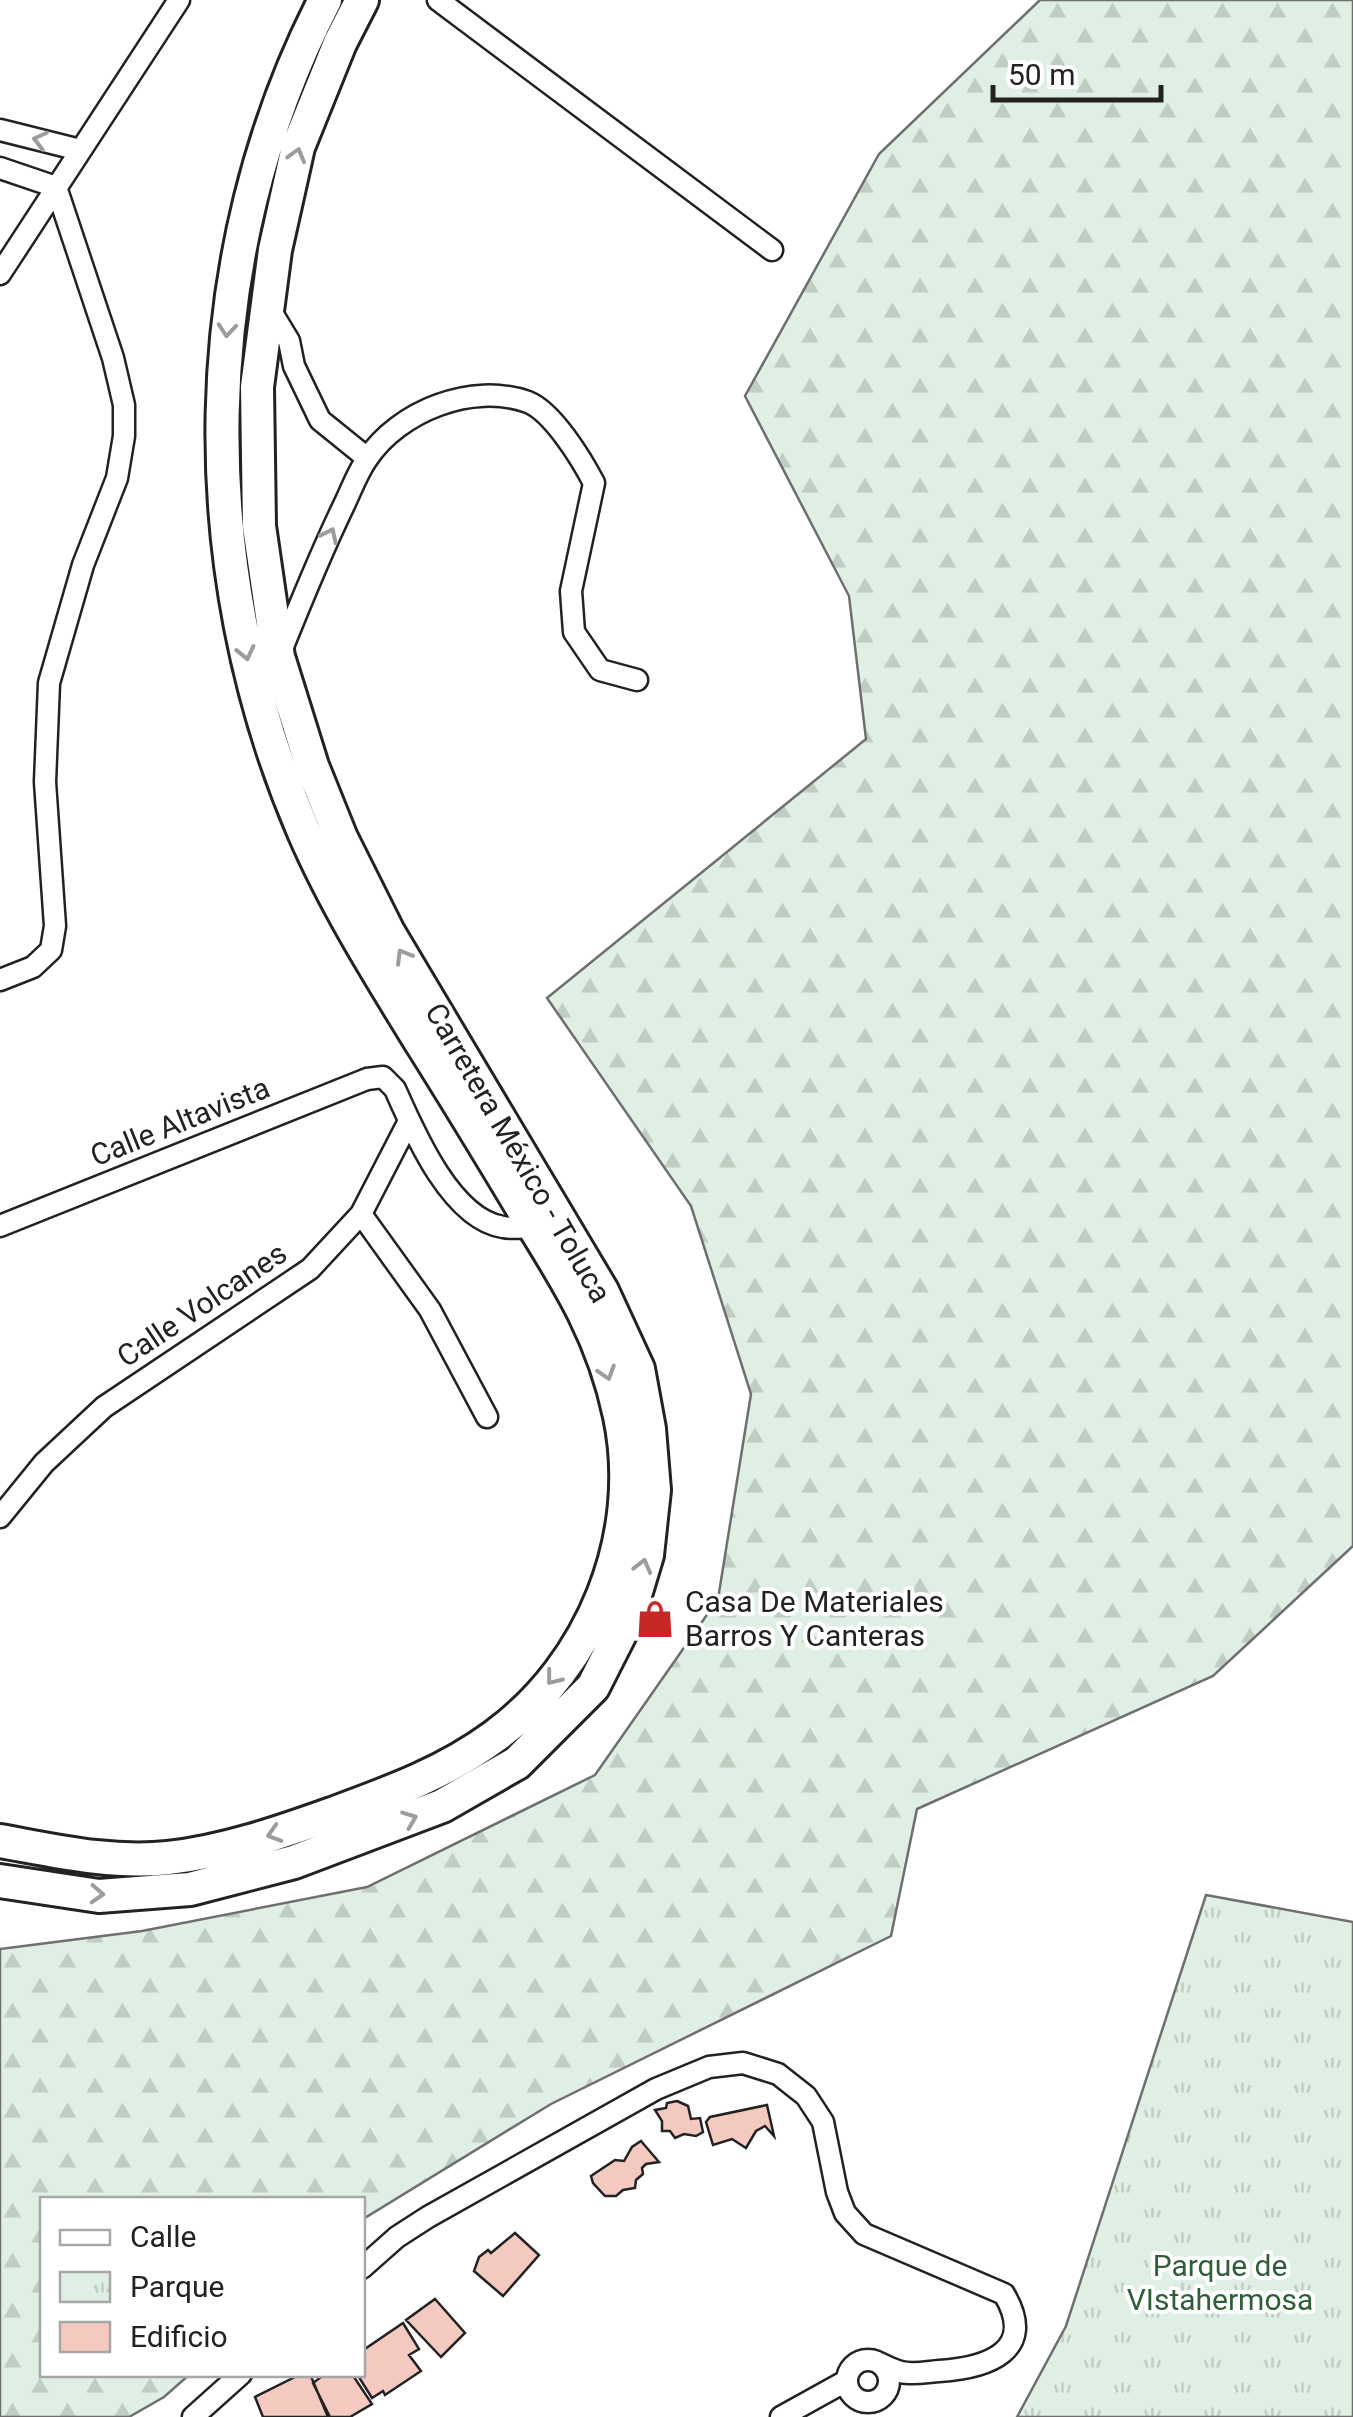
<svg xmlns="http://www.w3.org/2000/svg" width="1353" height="2417" font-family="Roboto,sans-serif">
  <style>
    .forest { fill: url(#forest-firs); stroke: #6f6f6f; stroke-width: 2.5 }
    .park { fill: url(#park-tufts); stroke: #6f6f6f; stroke-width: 2.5 }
    .building { fill: #f3c9c0; stroke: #222; stroke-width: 2.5 }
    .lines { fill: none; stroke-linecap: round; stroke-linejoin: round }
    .minor-casing { stroke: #222; stroke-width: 25 }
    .primary-casing { stroke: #222; stroke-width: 38 }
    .minor { stroke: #fff; stroke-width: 20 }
    .primary { stroke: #fff; stroke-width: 32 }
    .oneway { stroke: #9c9c9c }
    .labels { text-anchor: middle; stroke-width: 8; stroke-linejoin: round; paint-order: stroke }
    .street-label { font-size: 30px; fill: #222; stroke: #fff }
    .poi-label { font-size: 30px; fill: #222; stroke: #fff; text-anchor: start }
    .park-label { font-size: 30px; fill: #2f5e38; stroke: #fff }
  </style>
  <defs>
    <pattern id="forest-firs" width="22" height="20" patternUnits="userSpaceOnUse" patternTransform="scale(2.5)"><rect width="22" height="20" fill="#e0efe3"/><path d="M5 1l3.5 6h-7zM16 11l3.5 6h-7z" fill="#c0cdc2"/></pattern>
    <pattern id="park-tufts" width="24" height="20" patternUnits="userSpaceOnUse" patternTransform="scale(2.5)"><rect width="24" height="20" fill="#e0efe3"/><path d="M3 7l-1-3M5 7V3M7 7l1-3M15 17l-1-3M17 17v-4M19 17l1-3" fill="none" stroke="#c0cdc2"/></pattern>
  </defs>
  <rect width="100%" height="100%" fill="#fff"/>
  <path class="forest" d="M1040 0H1353V1546L1213 1676 917 1809 891 1936 551 2104 363 2219 362 2200H42V2374L189 2375 164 2397 129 2417H0V1949L142 1931 367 1887 595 1775 718 1599 751 1394 691 1206 547 998 866 739 849 596 745 396 879 154Z"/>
  <path class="park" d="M1206 1895 1353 1922V2417H1017L1066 2326Z"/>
  <path class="building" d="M677 2101 688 2106 691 2119 700 2118 703 2132 696 2136 684 2134 675 2138 670 2131H662V2121L655 2110 666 2108 667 2103Z
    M767 2105 774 2136 765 2126 756 2131 746 2148 732 2139 713 2145 706 2122 710 2117Z
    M641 2141 659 2162 646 2164 642 2168 643 2174 636 2180 635 2188 623 2190 616 2196H605L593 2183 591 2176 615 2160 624 2161 632 2147Z
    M515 2233 539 2255 503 2296 474 2271 479 2257 488 2250 491 2253Z
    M435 2299 465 2333 441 2357 406 2320Z
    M403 2323 419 2349 409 2355 421 2371 385 2395 383 2391 372 2398 357 2374H362V2351Z
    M301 2374H310L328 2417H263L255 2397Z
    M325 2374H352L372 2404 350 2417H330L313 2383Z"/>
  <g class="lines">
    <g class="minor-casing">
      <path id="minor" d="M438 0 772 250
        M0 130 80 150
        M0 168 56 187
        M0 274 179 0
        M269 308 289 341 294 366 320 420 367 458
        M280 654C300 604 320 555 343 507 351 491 357 473 367 459 399 411 472 382 528 402 553 412 582 460 594 483L571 591 574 632 600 670 637 680
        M0 980 33 967 51 950 55 926 45 782 49 683 83 565 117 478 124 436V405L113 358 56 187
        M361 1214 430 1310 487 1417
        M0 1226 367 1079 383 1077 395 1089C414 1132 451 1219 503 1227 513 1229 524 1227 534 1227
        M0 1517 44 1463 104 1407 310 1269 361 1214 409 1121
        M362 2268 397 2237 428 2217 656 2089 709 2067 743 2063 778 2074 806 2096 823 2122 837 2192 845 2213 864 2234 1004 2294C1038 2351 987 2368 939 2371 927 2372 912 2375 901 2372 893 2370 886 2366 879 2363
        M847 2381a21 21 0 1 1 42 0a21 21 0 1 1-42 0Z
        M193 2417 241 2374
        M781 2417 846 2381"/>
    </g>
    <g class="primary-casing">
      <path id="primary" d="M0 1841C56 1851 111 1864 168 1858 223 1852 279 1833 332 1814 389 1793 445 1773 495 1736 593 1664 645 1535 620 1416 603 1334 566 1278 523 1209 490 1154 456 1098 422 1044 380 976 336 906 304 832 191 569 193 256 325 0
        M0 1881 99 1896 190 1889 294 1862 442 1806 517 1763 593 1687 628 1618 647 1555 654 1490 649 1429 638 1369 602 1291 388 932 341 838 312 766 278 657 259 526 257 387 275 250 298 147 340 43 362 0"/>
    </g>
    <use href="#minor" class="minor"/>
    <use href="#primary" class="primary"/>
  </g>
  <defs><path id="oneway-chevron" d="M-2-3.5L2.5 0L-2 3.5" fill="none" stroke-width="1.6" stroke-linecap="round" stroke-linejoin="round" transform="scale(2.5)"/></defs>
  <g class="oneway">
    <use href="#oneway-chevron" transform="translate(40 140) rotate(-166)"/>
    <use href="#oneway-chevron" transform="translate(297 155) rotate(-74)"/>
    <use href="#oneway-chevron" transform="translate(227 330) rotate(95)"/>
    <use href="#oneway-chevron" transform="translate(330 535) rotate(-64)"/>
    <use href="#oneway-chevron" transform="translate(246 653) rotate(77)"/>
    <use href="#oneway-chevron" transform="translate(403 956) rotate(-121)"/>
    <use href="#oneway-chevron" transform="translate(607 1373) rotate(72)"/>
    <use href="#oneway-chevron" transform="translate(643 1566) rotate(-75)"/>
    <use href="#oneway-chevron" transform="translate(553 1678) rotate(128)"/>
    <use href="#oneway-chevron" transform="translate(410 1819) rotate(-21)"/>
    <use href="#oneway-chevron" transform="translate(274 1834) rotate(163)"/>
    <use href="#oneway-chevron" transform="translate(97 1894) rotate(3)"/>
  </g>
  <defs>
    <g id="shop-bare" transform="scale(3)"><path d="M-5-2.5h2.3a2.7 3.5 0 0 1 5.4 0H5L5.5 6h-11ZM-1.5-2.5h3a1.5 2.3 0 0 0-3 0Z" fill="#c62828" stroke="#fff" stroke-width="2.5" paint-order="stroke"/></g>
  </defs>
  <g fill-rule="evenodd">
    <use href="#shop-bare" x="655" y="1619"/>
  </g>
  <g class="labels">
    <g class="street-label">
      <text transform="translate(180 1122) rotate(-22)" y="10">Calle Altavista</text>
      <text transform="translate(518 1153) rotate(60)" y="10">Carretera México - Toluca</text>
      <text transform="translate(202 1305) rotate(-34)" y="10">Calle Volcanes</text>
    </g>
    <g class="poi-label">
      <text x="685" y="1612">Casa De Materiales<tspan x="685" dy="34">Barros Y Canteras</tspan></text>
    </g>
    <g class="park-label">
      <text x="1220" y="2276">Parque de<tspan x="1220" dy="34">VIstahermosa</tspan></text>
    </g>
  </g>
  <rect x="40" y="2197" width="325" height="180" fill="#ffffff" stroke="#a7a7a7" stroke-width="2.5"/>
  <rect x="60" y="2230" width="50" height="15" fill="#ffffff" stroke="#a7a7a7" stroke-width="2.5"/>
  <text x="130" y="2247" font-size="30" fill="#222222">Calle</text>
  <rect x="60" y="2272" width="50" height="30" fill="url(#park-tufts)" stroke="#a7a7a7" stroke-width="2.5"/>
  <text x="130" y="2297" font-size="30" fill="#222222">Parque</text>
  <rect x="60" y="2322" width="50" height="30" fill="#f3c9c0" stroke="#a7a7a7" stroke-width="2.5"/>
  <text x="130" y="2347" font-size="30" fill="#222222">Edificio</text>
  <path d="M993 85v15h168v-15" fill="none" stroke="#222222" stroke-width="5"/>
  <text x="1008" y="85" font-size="30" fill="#222222" stroke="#ffffff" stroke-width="8" paint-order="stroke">50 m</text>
</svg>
